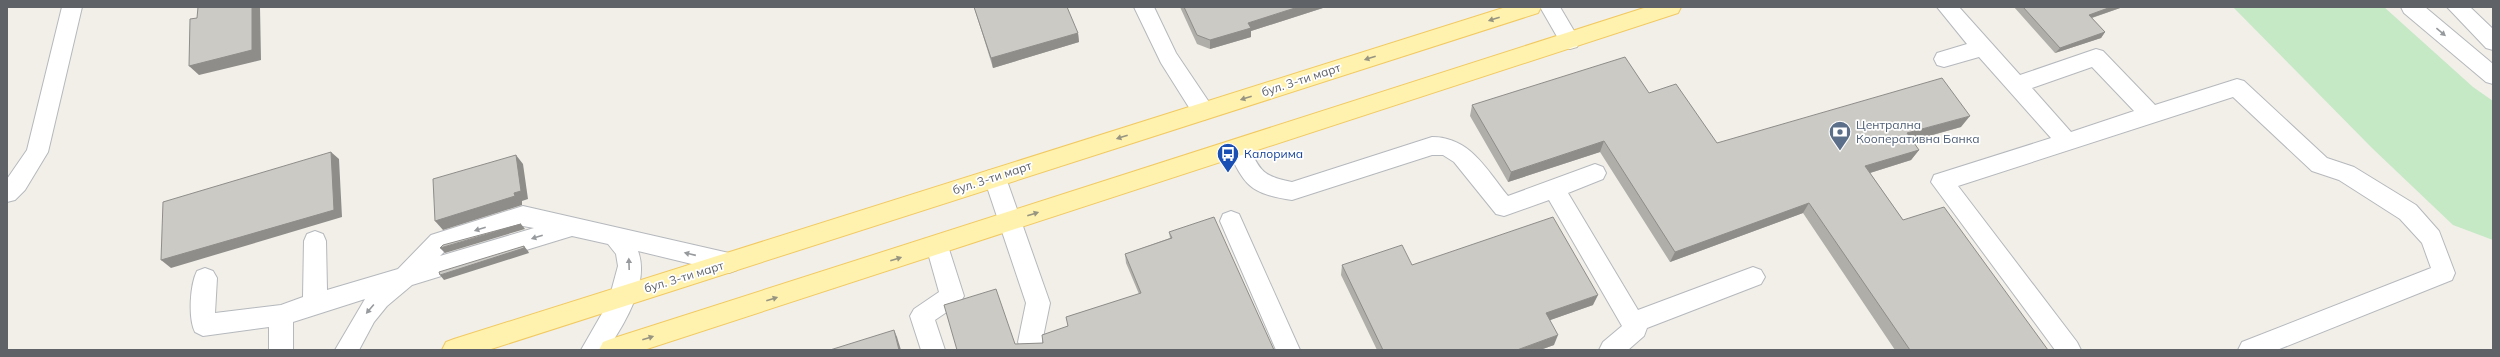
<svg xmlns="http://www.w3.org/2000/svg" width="2500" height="357" font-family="Mulish,sans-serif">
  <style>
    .green { fill: #c5e8c5 }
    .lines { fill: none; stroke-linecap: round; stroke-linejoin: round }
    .minor-casing { stroke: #b5b8bc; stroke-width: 2 }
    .major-casing { stroke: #f2c960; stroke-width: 2 }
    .minor { fill: #fff; fill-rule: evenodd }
    .major { fill: #fff2af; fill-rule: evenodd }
    .wall { fill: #afaea9 }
    .shaded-wall { fill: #8f8d8a }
    .building { fill: #cccac5; stroke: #8f8d8a }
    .oneway { fill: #979581 }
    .oneway2 { fill: #979a9d }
    .labels { text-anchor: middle; stroke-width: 3.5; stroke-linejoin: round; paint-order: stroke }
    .street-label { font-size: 12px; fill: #5f6368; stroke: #fff }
    .service-label { font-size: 12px; fill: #4e5e75; stroke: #fff; text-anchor: start }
    .transit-label { font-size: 12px; fill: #164399; stroke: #fff; text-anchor: start }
  </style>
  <rect width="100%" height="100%" fill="#f1efe8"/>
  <path class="green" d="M2233 7H2384L2473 87 2493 101V240L2453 225 2372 148Z"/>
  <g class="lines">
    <g class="minor-casing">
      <path id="minor" d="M62 7H82L48 152 25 190 15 200 7 202V179L27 150Z
        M1134 7H1154L1176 53 1211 105 1214 111 1211 117 1203 120 1195 117 1161 63Z
        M1540 7H1560L1580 41 1577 47 1570 49 1563 47Z
        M1937 7H1959L2020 75 2096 49 2103 51 2155 105 2237 79 2244 81 2327 158 2354 167 2416 205 2439 231 2455 273 2452 280 2277 350H2238L2242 342 2431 268 2422 243 2400 219 2339 180 2312 171 2233 97 1958 186 2077 342 2081 350H2055L1931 182 1934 175 2051 138 1979 57 1944 67 1937 65 1934 59 1937 53 1967 44ZM2092 67 2134 111 2071 132 2032 88Z
        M2401 7H2425L2493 64V84L2486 82 2404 13Z
        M2447 7H2470L2493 29V50L2486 48Z
        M1432 137C1470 137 1486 169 1508 196L1595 164 1603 167 1606 173 1603 179 1568 193 1638 310 1753 267 1761 270 1765 277 1761 284 1647 328 1644 336 1628 350H1599L1603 342 1622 326 1549 200 1504 216 1496 214 1454 162 1443 155H1432L1292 200C1249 193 1245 186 1227 148L1230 142 1238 139 1246 142C1260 169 1260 176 1292 182Z
        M995 169 1003 171 1006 178 1050 303 1042 342 1045 350H1021L1018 342 1026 303 984 178 987 171Z
        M523 206 729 253 737 256 740 263 737 270 729 273 638 251C650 283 624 325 607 350H581L608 303 618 266 616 254 608 244 572 236 412 285 387 306 374 322 359 350H335L365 299 293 322V350H269V327L203 336 195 332C188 318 190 285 197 271L205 268 213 271 217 278 215 313 281 305 303 297 304 241 307 234 315 231 323 234 326 241 327 290 398 269 431 235ZM523 226 534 228 440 256 447 249Z
        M1231 211 1239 214 1300 350H1276L1220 221 1223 214Z
        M937 236 945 239 948 246 964 296 960 303 935 320 945 350H921L910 316 914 309 939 292 926 246 929 239Z"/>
    </g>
    <g class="major-casing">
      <path id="major" d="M1506 7H1541L1538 13 488 350H442L446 342 454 339Z
        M1647 7H1681L1678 13 644 350H599L603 342 611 339Z"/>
    </g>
    <use href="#minor" class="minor"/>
    <use href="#major" class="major"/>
  </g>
  <path class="wall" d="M974 7 1078 33 1079 42 993 68Z
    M1180 7H1326L1251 31V37L1210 49 1197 44Z
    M2014 7H2123L2092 18 2105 32 2101 38 2055 53Z
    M1649 93 1717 143 1961 127 1912 141 1919 150 1911 160 1870 173 1903 220 2048 350H1895L1803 213 1670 262 1600 152 1508 182 1470 116 1472 105Z
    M1169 232 1274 350 1015 344 1043 343 1068 326 1066 317 1139 294 1126 263 1125 254 1170 238Z
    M1342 265H1412L1593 305 1550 320 1554 345 1540 350H1377L1341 275Z"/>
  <path class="shaded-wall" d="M252 7H260L261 60 199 75 189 66Z
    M1298 7H1326L1251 31V37L1210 49V40L1248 23Z
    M2111 7H2123L2085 20 2089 15Z
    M2105 32 2101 38 2055 53 2060 48Z
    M1078 33 1079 42 993 68 991 58Z
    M1970 116 1961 127 1899 144 1907 133Z
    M1604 141 1600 152 1508 182 1511 172Z
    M1919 150 1911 160 1857 177 1865 166Z
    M331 152 339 159 342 217 171 268 161 260Z
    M516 155 523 164 528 199 522 201V205L443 230 435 221Z
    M1809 203 1803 213 1670 262 1675 252Z
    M521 224 525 229 445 253 440 248Z
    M524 246 528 251 529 253 444 280 440 275Z
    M1598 295 1593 305 1542 323 1546 313Z
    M894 330 897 337 901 350H899Z
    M1558 335 1554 345 1540 350H1517Z"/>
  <path class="building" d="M198 7H252V50L189 66 190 19 197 18Z
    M974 7H1067L1078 33 991 58Z
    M1184 7H1298L1248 23 1251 28 1210 40 1197 35Z
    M2023 7H2111L2089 15 2105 32 2060 48Z
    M1625 57 1649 93 1676 84 1717 143 1942 78 1970 116 1907 133 1919 150 1865 166 1903 220 1944 207 2048 350H1910L1809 203 1675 252 1604 141 1511 172 1472 105Z
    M331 152 334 210 161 260 163 202Z
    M516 155 521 191 514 193 515 196 435 221 433 179Z
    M1214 217 1274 350H957L944 305 996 289 1015 344 1043 343 1042 335 1068 326 1066 317 1141 293 1125 254 1172 238 1169 232Z
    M1553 217 1598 295 1546 313 1558 335 1517 350H1383L1342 265 1402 245 1412 265Z
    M521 224 440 248 443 245Z
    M524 246V248L440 275 439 272Z
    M894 330 899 350H830Z"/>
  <defs><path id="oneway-solid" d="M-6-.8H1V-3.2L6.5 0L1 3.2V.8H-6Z"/></defs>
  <g class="oneway">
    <use href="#oneway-solid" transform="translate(1494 19) rotate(162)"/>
    <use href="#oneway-solid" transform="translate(1370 58) rotate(162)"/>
    <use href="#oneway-solid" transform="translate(1246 98) rotate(162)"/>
    <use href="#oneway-solid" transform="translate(1122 137) rotate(162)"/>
    <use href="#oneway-solid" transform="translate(1033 214) rotate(-18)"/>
    <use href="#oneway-solid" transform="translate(896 259) rotate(-18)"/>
    <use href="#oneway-solid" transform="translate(772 299) rotate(-18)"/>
    <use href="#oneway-solid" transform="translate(648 338) rotate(-18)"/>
  </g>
  <g class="oneway2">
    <use href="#oneway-solid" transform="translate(2441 32) rotate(40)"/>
    <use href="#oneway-solid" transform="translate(480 229) rotate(163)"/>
    <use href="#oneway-solid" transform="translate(537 237) rotate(163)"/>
    <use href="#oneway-solid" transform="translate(690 254) rotate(-167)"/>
    <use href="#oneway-solid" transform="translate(629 264) rotate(-92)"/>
    <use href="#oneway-solid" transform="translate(370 309) rotate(130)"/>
  </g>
  <defs>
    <g id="bank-pin" transform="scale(1.15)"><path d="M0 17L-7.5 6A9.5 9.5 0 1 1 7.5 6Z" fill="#5c6f8a" stroke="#fff"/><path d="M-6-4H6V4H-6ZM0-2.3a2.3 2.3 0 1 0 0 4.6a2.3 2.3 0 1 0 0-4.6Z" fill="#fff"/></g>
    <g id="bus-pin" transform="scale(1.15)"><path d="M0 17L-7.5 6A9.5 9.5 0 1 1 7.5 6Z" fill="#1a4fb4" stroke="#fff"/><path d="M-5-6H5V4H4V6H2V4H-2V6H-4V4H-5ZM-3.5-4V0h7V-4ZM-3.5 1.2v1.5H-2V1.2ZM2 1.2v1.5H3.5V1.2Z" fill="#fff"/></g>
  </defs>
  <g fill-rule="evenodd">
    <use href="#bank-pin" x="1840" y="132"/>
    <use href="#bus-pin" x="1228" y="154"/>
  </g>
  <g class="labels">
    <g class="street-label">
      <text transform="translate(1301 80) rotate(-18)" y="4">бул. 3-ти март</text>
      <text transform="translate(992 178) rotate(-18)" y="4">бул. 3-ти март</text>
      <text transform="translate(684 277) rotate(-17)" y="4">бул. 3-ти март</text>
    </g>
    <g class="service-label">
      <text x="1856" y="129">Централна<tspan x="1856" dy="14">Кооперативна Банка</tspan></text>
    </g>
    <g class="transit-label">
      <text x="1244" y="158">Калорима</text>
    </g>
  </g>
  <rect width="2500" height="357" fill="none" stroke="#5f6368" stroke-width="16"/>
</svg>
